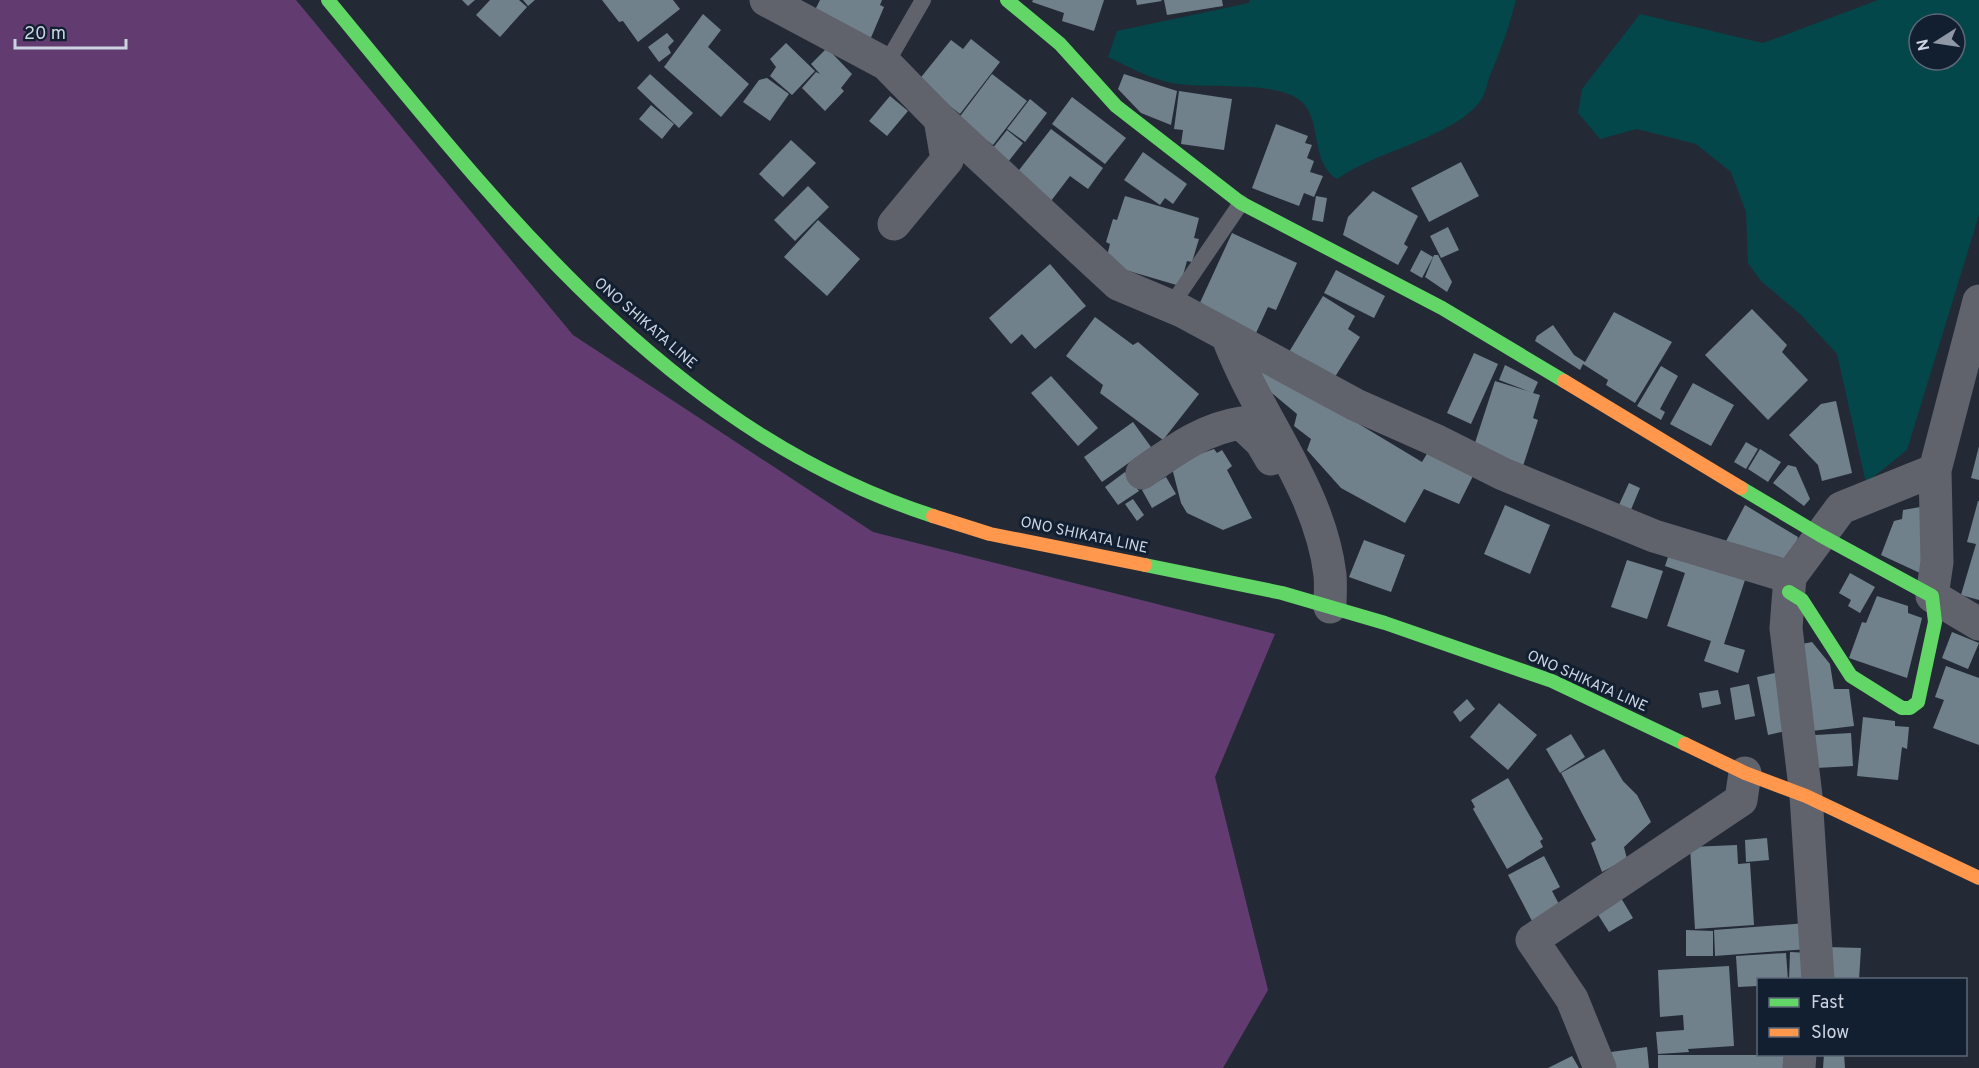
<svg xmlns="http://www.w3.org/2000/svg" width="1979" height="1068" viewBox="0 0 1979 1068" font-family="Overpass,sans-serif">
  <rect width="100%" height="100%" fill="#232a35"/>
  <path fill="#623c71" d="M 0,0 L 296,0 L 573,335 L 873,532 L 1275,634 L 1215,777 L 1268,990 L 1223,1068 L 0,1068 Z"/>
  <path fill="#03474b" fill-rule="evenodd" d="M 1250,0 L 1516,0 C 1509,27 1500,52 1489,78 C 1487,85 1485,94 1481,100 C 1455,137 1376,151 1337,179 C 1310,163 1322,120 1302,102 C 1276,78 1201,91 1167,82 C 1147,77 1127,66 1108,57 L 1117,31 L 1249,3 Z
    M 1878,0 L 1979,0 L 1979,215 L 1907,450 L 1866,483 L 1837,354 L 1800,314 L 1761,281 L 1748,263 L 1746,212 L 1731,172 L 1696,144 L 1637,129 L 1600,139 L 1578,113 L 1582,89 L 1640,14 L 1763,43 ZM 1919,24 L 1955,24 L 1955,60 L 1919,60 Z"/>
  <path fill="#70818c" d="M 462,0 L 475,0 L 468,6 Z
    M 490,0 L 519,0 L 527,7 L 500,37 L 476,15 Z
    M 523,0 L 535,0 L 528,6 Z
    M 602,0 L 673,0 L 680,9 L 638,42 L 623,21 L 619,22 Z
    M 820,0 L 882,0 L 880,5 L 884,7 L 870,40 L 813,14 Z
    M 1033,0 L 1104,0 L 1094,31 L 1062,21 L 1064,13 L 1032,2 Z
    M 1136,0 L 1161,0 L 1162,1 L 1137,5 Z
    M 1164,0 L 1222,0 L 1223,6 L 1167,15 Z
    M 703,14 L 721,30 L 708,47 L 749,84 L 721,117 L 664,67 Z
    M 667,33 L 674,41 L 668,47 L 671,53 L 659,62 L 648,47 Z
    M 971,39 L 1000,62 L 960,114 L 918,81 L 951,40 L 963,49 Z
    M 786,43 L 815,71 L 792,95 L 770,76 L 776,67 L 770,59 Z
    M 827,48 L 852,74 L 841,88 L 844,91 L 825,111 L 802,88 L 816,72 L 820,74 L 811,64 Z
    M 650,74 L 693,113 L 679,128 L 637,88 Z
    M 992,74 L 1027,101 L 993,145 L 958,119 Z
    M 1124,74 L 1177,91 L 1171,125 L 1141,113 L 1118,89 Z
    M 767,78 L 789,94 L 770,121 L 743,102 L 759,80 Z
    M 1179,91 L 1232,99 L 1224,150 L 1181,144 L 1183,130 L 1174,129 Z
    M 890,96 L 908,111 L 887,136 L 869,121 Z
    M 1072,97 L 1126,138 L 1105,164 L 1052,124 Z
    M 1030,99 L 1047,113 L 1025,142 L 1007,129 Z
    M 651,105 L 674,124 L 662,139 L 639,119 Z
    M 1276,124 L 1308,136 L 1305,143 L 1312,145 L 1307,158 L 1314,161 L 1310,172 L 1323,176 L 1314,197 L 1304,193 L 1299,206 L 1252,188 Z
    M 1051,129 L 1103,168 L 1088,189 L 1070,176 L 1051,201 L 1016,174 Z
    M 1007,130 L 1023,143 L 1008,162 L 992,149 Z
    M 791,140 L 816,163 L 783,197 L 759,174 Z
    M 1143,152 L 1187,184 L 1173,204 L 1165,198 L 1160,205 L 1124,180 Z
    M 1461,162 L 1479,196 L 1429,222 L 1411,188 Z
    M 808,186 L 829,207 L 795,241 L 774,220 Z
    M 1373,191 L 1418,216 L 1404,244 L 1408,247 L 1398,265 L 1343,235 L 1348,217 Z
    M 1125,196 L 1199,218 L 1194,238 L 1199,239 L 1192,262 L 1187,261 L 1180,286 L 1105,264 L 1110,244 L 1106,242 L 1113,219 L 1117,220 Z
    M 1316,196 L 1327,198 L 1323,222 L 1312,220 Z
    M 818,220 L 860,259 L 827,296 L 784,257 Z
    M 1448,227 L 1459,250 L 1441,258 L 1430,236 Z
    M 1232,233 L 1297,263 L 1276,310 L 1268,307 L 1256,333 L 1198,307 Z
    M 1421,250 L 1433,257 L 1422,278 L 1410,271 Z
    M 1434,255 L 1438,255 L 1452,282 L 1447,292 L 1425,277 Z
    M 1050,264 L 1086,306 L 1035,349 L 1022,334 L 1011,344 L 989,318 Z
    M 1336,270 L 1385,296 L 1374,318 L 1324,293 Z
    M 1323,296 L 1355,316 L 1348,329 L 1360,337 L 1333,380 L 1289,352 Z
    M 1752,309 L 1787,345 L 1782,352 L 1808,380 L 1768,420 L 1705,355 Z
    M 1614,312 L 1672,342 L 1635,403 L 1606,385 L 1608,380 L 1583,364 L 1580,370 L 1535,341 L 1537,336 L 1553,325 L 1574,355 L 1585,362 Z
    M 1095,317 L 1133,345 L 1138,342 L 1199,394 L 1163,440 L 1100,393 L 1103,385 L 1066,356 Z
    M 1474,353 L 1498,364 L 1471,424 L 1447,413 Z
    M 1505,365 L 1538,382 L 1533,393 L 1540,395 L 1533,418 L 1538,420 L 1522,469 L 1472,452 L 1495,381 L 1531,392 L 1499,380 Z
    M 1661,366 L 1678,376 L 1660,409 L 1665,412 L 1661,420 L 1637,406 Z
    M 1264,367 L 1422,462 L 1428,452 L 1473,476 L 1459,504 L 1424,489 L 1405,523 L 1341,488 L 1307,450 L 1311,439 L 1294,426 L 1297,414 L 1256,380 Z
    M 1051,376 L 1098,428 L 1078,446 L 1031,393 Z
    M 1693,383 L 1734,405 L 1711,446 L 1670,424 Z
    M 1836,401 L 1852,473 L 1822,481 L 1818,465 L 1789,435 L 1821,404 Z
    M 1133,422 L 1151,447 L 1102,482 L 1084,457 Z
    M 1746,442 L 1758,449 L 1746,469 L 1734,462 Z
    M 1979,446 L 1979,480 L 1971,478 Z
    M 1214,449 L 1217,453 L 1222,450 L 1232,466 L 1227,470 L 1252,518 L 1223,530 L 1187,513 L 1181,503 L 1171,464 Z
    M 1760,449 L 1781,462 L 1768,482 L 1748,469 Z
    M 1788,465 L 1796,467 L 1810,499 L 1804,506 L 1773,483 Z
    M 1125,472 L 1139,491 L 1118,505 L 1105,487 Z
    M 1166,477 L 1176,494 L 1152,508 L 1142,490 Z
    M 1629,483 L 1640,488 L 1630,512 L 1618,507 Z
    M 1133,499 L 1144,515 L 1137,521 L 1125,504 Z
    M 1978,501 L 1979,501 L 1979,600 L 1961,595 L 1976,544 L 1967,542 Z
    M 1505,505 L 1550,525 L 1530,574 L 1484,554 Z
    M 1745,505 L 1798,537 L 1789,566 L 1724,545 Z
    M 1926,506 L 1920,573 L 1881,555 L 1894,521 L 1902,519 L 1903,510 Z
    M 1364,540 L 1405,555 L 1391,592 L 1349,577 Z
    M 1670,551 L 1746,577 L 1724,644 L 1745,650 L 1738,673 L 1704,661 L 1711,641 L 1667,626 L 1685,573 L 1665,566 Z
    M 1627,560 L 1663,571 L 1647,619 L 1611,607 Z
    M 1850,573 L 1875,587 L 1860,613 L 1848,606 L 1851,600 L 1839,593 Z
    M 1877,596 L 1908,606 L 1908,613 L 1922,618 L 1907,678 L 1849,658 L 1862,622 L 1866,623 Z
    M 1952,632 L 1979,643 L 1968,669 L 1942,658 Z
    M 1812,642 L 1830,664 L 1834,689 L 1849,689 L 1854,726 L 1812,731 L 1802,644 Z
    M 1946,666 L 1979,678 L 1979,745 L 1933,728 L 1944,700 L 1935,697 Z
    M 1775,673 L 1786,731 L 1768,735 L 1757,677 Z
    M 1749,684 L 1755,716 L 1735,720 L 1730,688 Z
    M 1718,690 L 1721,704 L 1702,708 L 1699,693 Z
    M 1467,699 L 1475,709 L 1460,722 L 1453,712 Z
    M 1499,703 L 1537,735 L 1508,770 L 1470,737 Z
    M 1863,717 L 1895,721 L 1895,726 L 1909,727 L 1907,749 L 1902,747 L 1898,780 L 1857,776 Z
    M 1851,733 L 1853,766 L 1816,768 L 1815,735 Z
    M 1571,734 L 1585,757 L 1560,773 L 1546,749 Z
    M 1604,749 L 1623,781 L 1637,795 L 1651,822 L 1624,847 L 1627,859 L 1602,872 L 1591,843 L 1596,840 L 1561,773 Z
    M 1508,778 L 1543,839 L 1540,841 L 1543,847 L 1507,869 L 1473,809 L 1475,807 L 1471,800 Z
    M 1767,838 L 1769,860 L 1746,862 L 1745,840 Z
    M 1737,845 L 1738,864 L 1750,863 L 1754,925 L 1695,929 L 1690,847 Z
    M 1544,856 L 1560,887 L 1552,891 L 1560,906 L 1532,921 L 1508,875 Z
    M 1621,898 L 1633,918 L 1609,932 L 1597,913 Z
    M 1807,923 L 1808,949 L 1715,956 L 1714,930 Z
    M 1686,930 L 1713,931 L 1713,956 L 1686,956 Z
    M 1828,947 L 1861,948 L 1859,980 L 1825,980 Z
    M 1790,952 L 1810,953 L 1808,980 L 1789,980 Z
    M 1786,953 L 1788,980 L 1758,980 L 1758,986 L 1738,987 L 1736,956 Z
    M 1729,966 L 1734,1046 L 1688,1049 L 1689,1052 L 1658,1054 L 1656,1032 L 1684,1030 L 1683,1015 L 1660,1017 L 1658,970 Z
    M 1647,1047 L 1649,1068 L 1613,1068 L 1611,1052 Z
    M 1824,1054 L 1844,1054 L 1845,1068 L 1823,1068 Z
    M 1658,1055 L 1784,1055 L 1788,1068 L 1658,1068 Z
    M 1572,1056 L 1579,1068 L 1548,1068 Z"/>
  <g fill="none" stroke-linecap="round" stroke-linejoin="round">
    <path stroke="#60626c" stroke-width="16" d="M 886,64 L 923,0
      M 1166,304 L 1179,294 L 1241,203"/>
    <path stroke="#60626c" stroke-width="33" d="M 766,0 L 886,64 L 940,119 L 1118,284 L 1182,311 L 1356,405 L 1435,440 L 1503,474 L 1654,536 L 1790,577
      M 894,224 L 947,160 L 940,119
      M 1979,301 L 1935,470 L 1937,562 L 1932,596 L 1979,624
      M 1227,335 C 1256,415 1320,488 1330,575 C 1331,585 1330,597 1330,607
      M 1142,473 C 1174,451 1202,429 1241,423 L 1261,442 L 1271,459
      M 1818,980 L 1806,796 L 1786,628 L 1790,577 L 1841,508 L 1935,470
      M 1600,1068 L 1572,999 L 1532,940 L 1741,800 L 1745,773
      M 1799,1068 L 1800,1054"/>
    <path stroke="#63d668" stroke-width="14" d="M 328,0 C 498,206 669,431 933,516
      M 1007,0 L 1060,44 L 1116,106 L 1241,203 L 1442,308 L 1564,381
      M 1741,488 L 1820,535 L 1932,596 L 1935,622 L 1918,702 L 1910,708 L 1902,708 L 1851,676 L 1802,600 L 1789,592
      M 1145,565 L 1282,593 L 1385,623 L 1552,681 L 1685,744"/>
    <path stroke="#ff974d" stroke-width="14" d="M 1564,381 L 1741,488
      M 933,516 L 990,534 L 1145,565
      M 1685,744 L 1745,773 L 1806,796 L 1979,878"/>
  </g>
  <g text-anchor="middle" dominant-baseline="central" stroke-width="6" stroke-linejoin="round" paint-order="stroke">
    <g font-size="15" fill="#ccd4e1" stroke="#121f31">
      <text transform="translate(645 324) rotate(41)">ONO SHIKATA LINE</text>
      <text transform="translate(1084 536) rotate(12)">ONO SHIKATA LINE</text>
      <text transform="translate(1587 682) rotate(24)">ONO SHIKATA LINE</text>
    </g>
  </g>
  <rect x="1757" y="978" width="210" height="78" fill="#121f31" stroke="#5c6777" stroke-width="1.5"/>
  <rect x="1769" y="998" width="30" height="9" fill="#63d668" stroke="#5c6777" stroke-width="1.5"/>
  <text x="1811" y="1008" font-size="18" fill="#ccd4e1">Fast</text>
  <rect x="1769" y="1028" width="30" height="9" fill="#ff974d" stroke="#5c6777" stroke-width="1.5"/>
  <text x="1811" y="1038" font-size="18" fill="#ccd4e1">Slow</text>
  <g transform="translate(1937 42) rotate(258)"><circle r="28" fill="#121f31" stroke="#5c6777" stroke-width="1.5"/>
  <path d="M0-4.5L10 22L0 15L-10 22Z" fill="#9198a5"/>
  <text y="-9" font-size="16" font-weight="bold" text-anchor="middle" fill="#ccd4e1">N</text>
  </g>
  <path d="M15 39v9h111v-9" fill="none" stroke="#ccd4e1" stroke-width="3"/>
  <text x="24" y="39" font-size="18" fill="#ccd4e1" stroke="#121f31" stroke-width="4.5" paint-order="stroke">20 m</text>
</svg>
